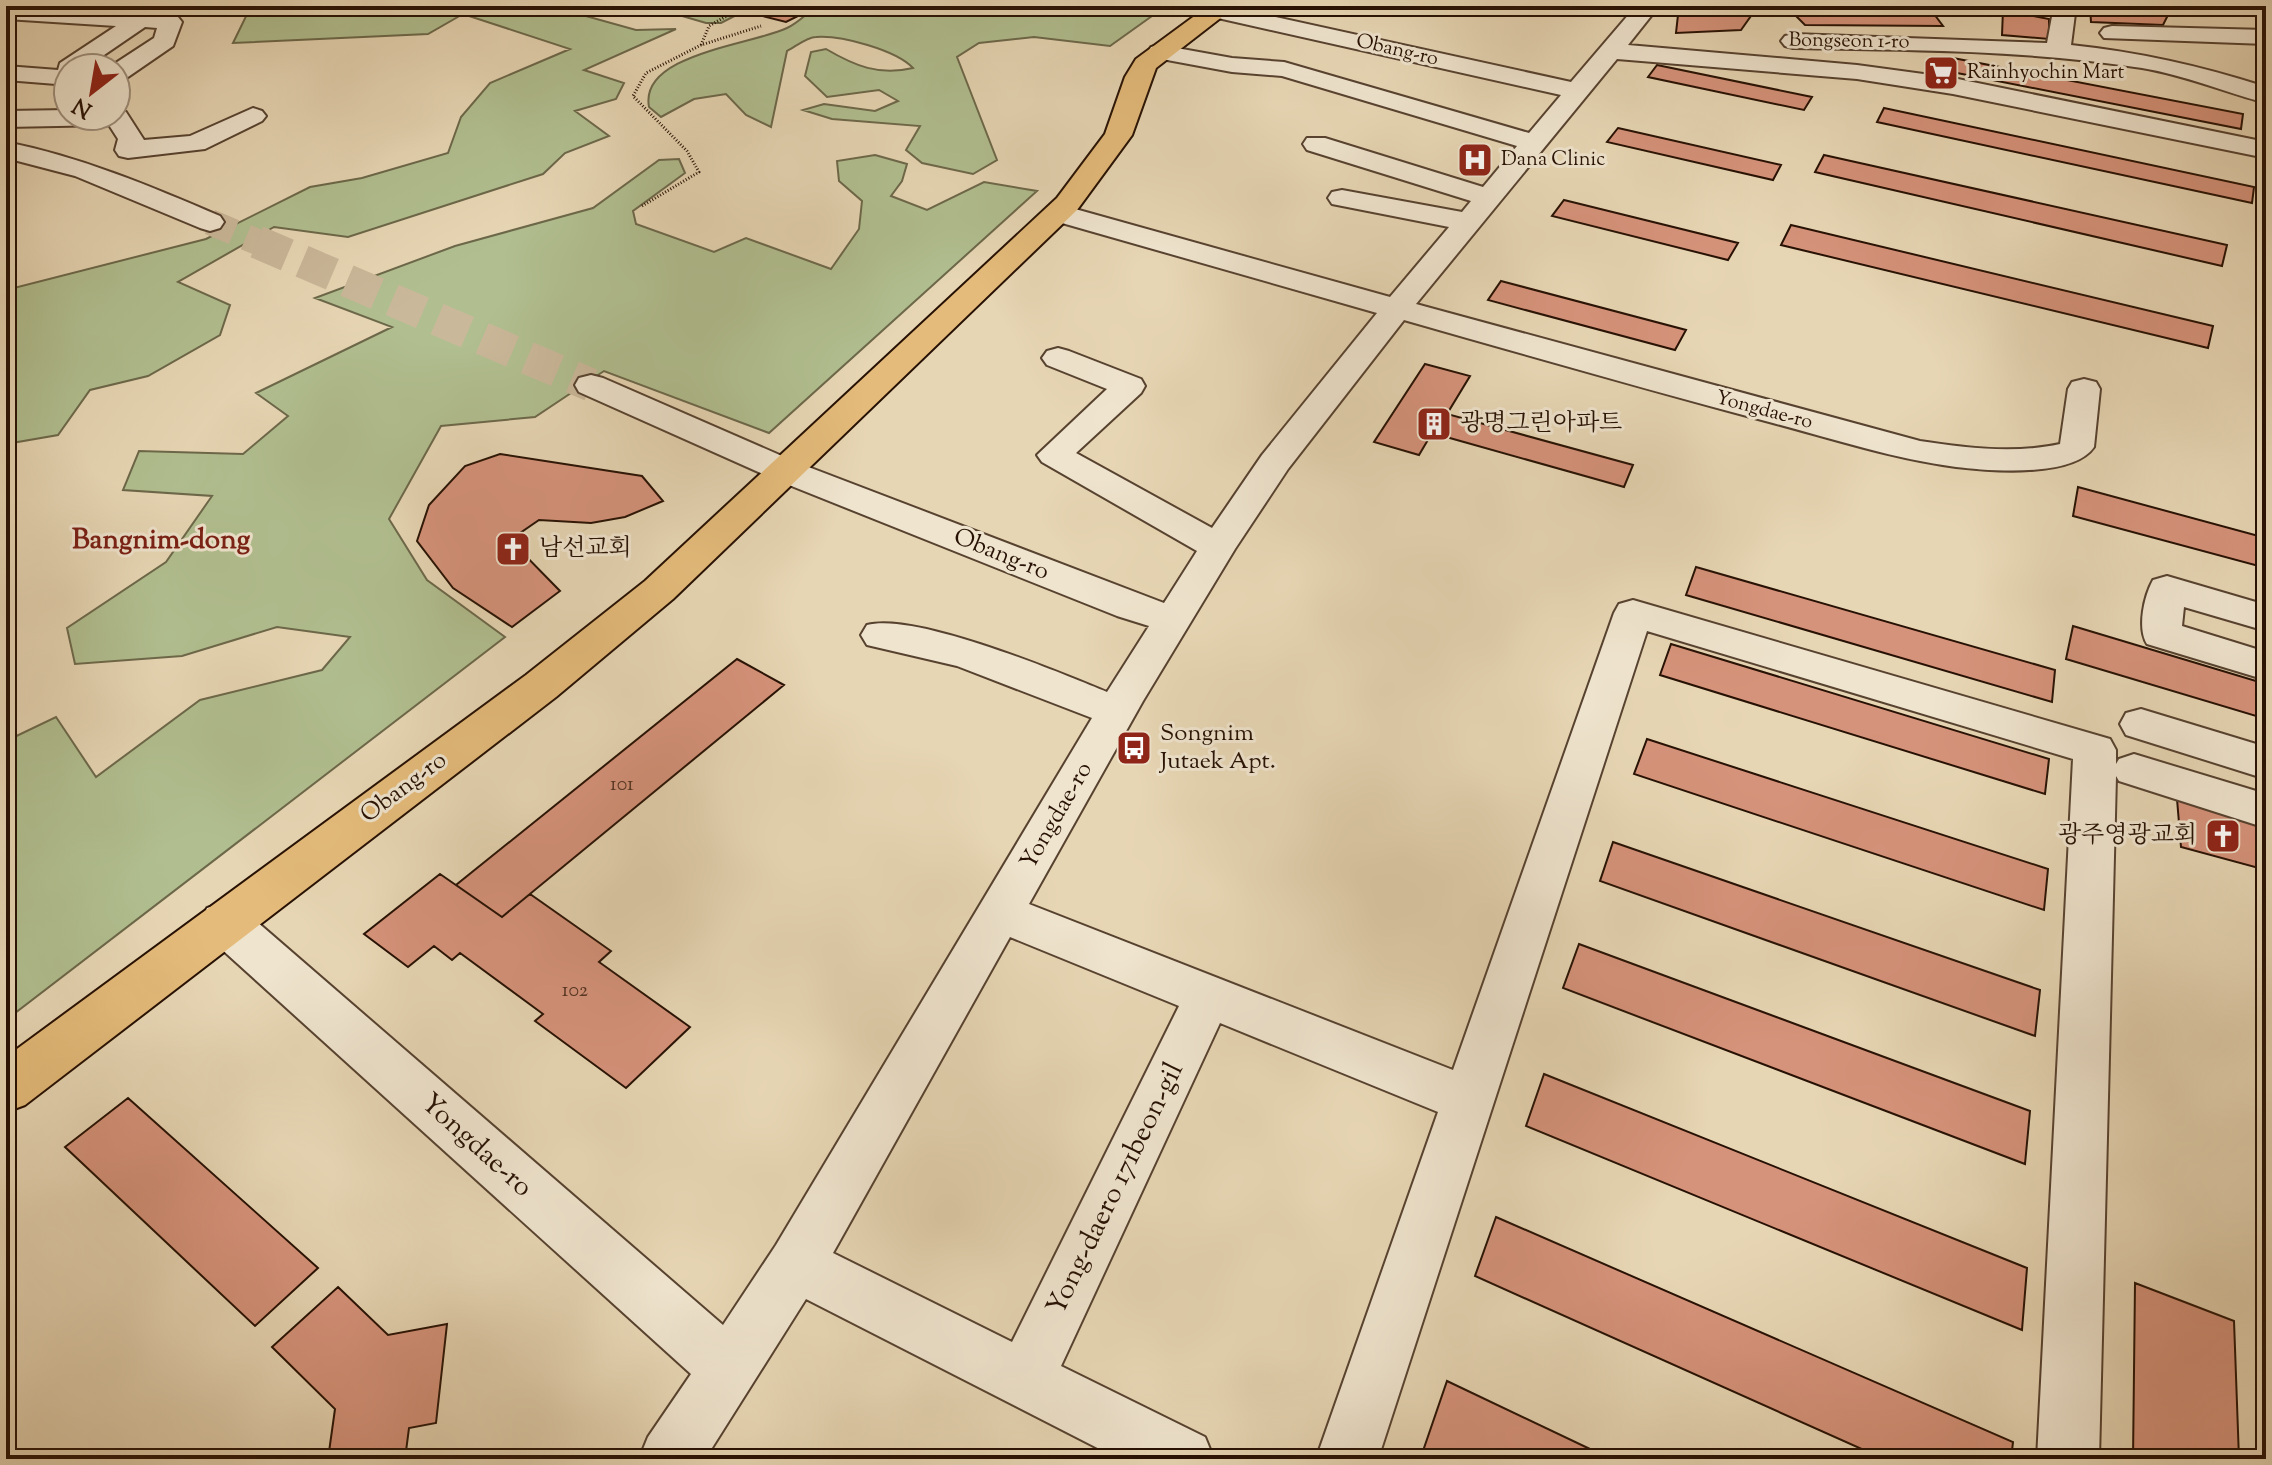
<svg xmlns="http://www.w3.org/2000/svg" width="2272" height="1465" viewBox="0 0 2272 1465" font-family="'Sorts Mill Goudy','Noto Serif KR',serif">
  <rect width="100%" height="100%" fill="#e7d6b4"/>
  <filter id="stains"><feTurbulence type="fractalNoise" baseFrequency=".0025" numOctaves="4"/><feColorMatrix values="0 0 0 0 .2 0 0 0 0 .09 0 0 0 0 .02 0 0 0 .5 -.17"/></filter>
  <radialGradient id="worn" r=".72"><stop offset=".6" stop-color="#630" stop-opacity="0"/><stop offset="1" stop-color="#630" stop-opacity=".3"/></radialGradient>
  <path fill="#b1bf90" stroke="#6c684a" stroke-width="2" d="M 251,6 L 550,6 L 636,30 L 676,29 L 584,70 L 624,83 L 616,99 L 575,111 L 609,136 L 565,153 L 543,174 L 348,237 L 274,227 L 178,282 L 230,305 L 220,335 L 148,376 L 90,390 L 58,435 L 6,444 L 6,290 L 206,239 L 310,187 L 362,178 L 448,153 L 461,117 L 490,83 L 570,49 L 463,14 L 428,34 L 233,43 Z
    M 648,6 L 754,6 L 721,23 L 706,23 Z
    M 794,6 L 1166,6 L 1110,46 L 1034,37 L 979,43 L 957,57 L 997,160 L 973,174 L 922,163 L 906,150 L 920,126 L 832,119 L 803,110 L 824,104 L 875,111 L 898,101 L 879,90 L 827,97 L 805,76 L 811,52 L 826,49 C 855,66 879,76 913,68 C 896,50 841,35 816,37 C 807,37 795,47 787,51 L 771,127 L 746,115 L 726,94 L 694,99 L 661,117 L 649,107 C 639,54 751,45 787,28 C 794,25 801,19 807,14 Z
    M 875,155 L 907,164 L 902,181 L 891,196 L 927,210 L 984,182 L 1037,191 L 769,433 L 604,371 L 535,417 L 441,426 L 389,519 L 427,580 L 505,637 L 6,1020 L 6,741 L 56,717 L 96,777 L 200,700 L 322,670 L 350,637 L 277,627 L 182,656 L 75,664 L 67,628 L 166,562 L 212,496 L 123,490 L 139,451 L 243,454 L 288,416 L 256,393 L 392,327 L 315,298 L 455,246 L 593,208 L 659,160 L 679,159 L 685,173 L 633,211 L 636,224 L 714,252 L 746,238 L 831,269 L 859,229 L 862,201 L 839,181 L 837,161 Z"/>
  <path fill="#d6937b" stroke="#271104" stroke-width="2" d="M 1530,6 L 1569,6 L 1559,15 L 1528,8 Z
    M 1679,6 L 1758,6 L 1741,30 L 1676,33 Z
    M 1786,6 L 1928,6 L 1943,26 L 1805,25 Z
    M 2090,6 L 2124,6 L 2169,13 L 2163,25 L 2091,22 Z
    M 784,8 L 804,13 L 786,22 L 766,17 Z
    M 2003,10 L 2049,19 L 2049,39 L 2002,35 Z
    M 1953,58 L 2243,114 L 2241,129 L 1947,71 Z
    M 1657,65 L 1812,97 L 1804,110 L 1648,77 Z
    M 1884,108 L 2254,187 L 2252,203 L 1877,122 Z
    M 1618,128 L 1781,165 L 1773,180 L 1607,142 Z
    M 1824,155 L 2227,245 L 2222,266 L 1815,172 Z
    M 1564,200 L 1738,243 L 1728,260 L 1552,216 Z
    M 1791,225 L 2213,326 L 2208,348 L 1781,245 Z
    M 1501,281 L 1686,330 L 1675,350 L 1488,300 Z
    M 1425,364 L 1470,376 L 1447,414 L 1633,465 L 1624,487 L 1432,433 L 1419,455 L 1374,442 Z
    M 500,454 L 642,476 L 663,501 L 625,517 L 591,523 L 539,520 L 510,540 L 560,591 L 512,627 L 453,588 L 417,541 L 429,505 L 465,466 Z
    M 2078,487 L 2266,538 L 2266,568 L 2073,516 Z
    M 1696,567 L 2055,670 L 2052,702 L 1686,595 Z
    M 2073,626 L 2266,684 L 2266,719 L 2066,659 Z
    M 1671,644 L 2049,759 L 2045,794 L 1660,675 Z
    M 737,659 L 784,685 L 502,917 L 456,885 Z
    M 1647,739 L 2048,869 L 2044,910 L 1634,774 Z
    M 2177,799 L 2266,826 L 2266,870 L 2181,847 Z
    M 1613,842 L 2040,990 L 2035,1036 L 1600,881 Z
    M 440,874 L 502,917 L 530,894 L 611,951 L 599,962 L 690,1027 L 626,1088 L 535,1021 L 543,1014 L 460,953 L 452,960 L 434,946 L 408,967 L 364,934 Z
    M 1579,944 L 2030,1111 L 2025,1164 L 1563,988 Z
    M 1544,1074 L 2027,1268 L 2022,1330 L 1526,1126 Z
    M 128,1098 L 318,1268 L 255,1326 L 65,1147 Z
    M 1496,1217 L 2013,1442 L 2011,1459 L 1884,1459 L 1475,1276 Z
    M 2135,1283 L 2234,1321 L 2239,1459 L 2133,1459 Z
    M 338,1287 L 388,1335 L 447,1324 L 436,1423 L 409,1428 L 405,1459 L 328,1459 L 335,1409 L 272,1347 Z
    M 1447,1381 L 1611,1459 L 1441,1459 L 1423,1451 Z"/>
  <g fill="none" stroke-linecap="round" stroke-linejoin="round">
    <path stroke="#cab89a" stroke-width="26" stroke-dasharray="26 13" stroke-linecap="butt" d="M 210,222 L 262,244"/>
    <path stroke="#cab89a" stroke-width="33" stroke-dasharray="33 16" stroke-linecap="butt" d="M 257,242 L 591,385"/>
    <defs>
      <path id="minor" d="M 6,6 L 136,13 L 148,8 L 159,14 L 178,17 L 182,22 L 173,46 L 125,79 L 116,81 L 116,68 L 108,68 L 154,38 L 157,28 L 145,27 L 85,68 L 68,68 L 65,82 L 56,84 L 6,80 L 6,66 L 58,70 L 60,63 L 116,26 L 6,19 Z
        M 1209,6 L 1226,6 L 1571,82 L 1636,6 L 1659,6 L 1628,45 L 1857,65 L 1953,78 L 2266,142 L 2266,158 L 1953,94 L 1857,79 L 1617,59 L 1416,304 L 1920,441 C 1966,448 2014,454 2060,444 L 2068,389 L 2072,382 L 2084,379 L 2096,382 L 2100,389 L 2094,447 C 2073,478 1990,471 1956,467 C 1894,459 1833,439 1773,423 C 1649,390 1527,355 1404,320 L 1288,469 L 1235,549 L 1143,701 L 1029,904 L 1453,1070 L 1614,613 L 1619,604 L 1633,600 L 2110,739 L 2116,750 L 2116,764 L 2119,759 L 2134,754 L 2266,794 L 2266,828 L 2119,781 L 2116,776 L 2099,1459 L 2037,1459 L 2073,759 L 1647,631 L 1378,1459 L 1316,1459 L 1438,1112 L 1220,1023 L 1061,1366 L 1205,1437 L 1214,1459 L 1119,1459 L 806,1299 L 705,1459 L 639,1459 L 648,1437 L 691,1374 L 207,936 L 201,922 L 207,908 L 224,903 L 241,908 L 723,1325 L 776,1245 L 1092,718 L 957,666 L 867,645 L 861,635 L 867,625 C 915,612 1058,672 1107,692 L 1149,626 L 1117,616 L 774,479 L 579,392 L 575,385 L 579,378 L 591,375 L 603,378 L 798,463 L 1164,603 L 1197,551 L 1042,462 L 1037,455 L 1107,389 L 1047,365 L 1042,358 L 1047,351 L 1058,348 L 1069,351 L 1141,379 L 1145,386 L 1141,393 L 1076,453 L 1212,528 L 1262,455 L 1377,313 L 1048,219 L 1044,213 L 1048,207 L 1058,204 L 1068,207 L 1390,297 L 1449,227 L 1332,204 L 1328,198 L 1332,192 L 1342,190 L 1462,212 L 1471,201 L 1307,150 L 1303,144 L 1307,138 L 1325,138 L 1483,187 L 1517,146 L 1282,76 L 1232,72 L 1151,57 L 1148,52 L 1151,47 L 1160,45 L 1232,58 L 1284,62 L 1529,133 L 1561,95 L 1209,16 L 1205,11 ZM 1010,937 L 1179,1006 L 1012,1342 L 833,1253 Z
        M 2054,6 L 2076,6 L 2071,45 C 2138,52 2201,66 2266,87 L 2266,103 C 2224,92 2185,75 2142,68 C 2027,50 1909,50 1793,48 L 1785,46 L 1781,41 L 1785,36 L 1793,34 L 2047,43 Z
        M 2112,26 L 2266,30 L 2266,44 L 2104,38 L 2100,33 L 2104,28 Z
        M 253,108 L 262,111 L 266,116 L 262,121 L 205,149 L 128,158 L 119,156 L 115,150 L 118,139 L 109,125 L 6,127 L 6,111 L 68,110 L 68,116 L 116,116 L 117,109 L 126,112 L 144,140 L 190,136 Z
        M 6,142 C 81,157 150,186 220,216 L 224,222 L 220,228 L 210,231 L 200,228 L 75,176 L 6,158 Z
        M 2167,576 L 2266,605 L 2266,631 L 2184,607 L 2182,626 L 2266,652 L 2266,680 L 2147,644 C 2137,628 2144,596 2153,580 Z
        M 2141,709 L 2266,747 L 2266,779 L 2126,735 L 2120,724 L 2126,713 Z"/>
      <path id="major" d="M 1208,6 L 1236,6 L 1156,68 L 1132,135 L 1077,210 L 673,599 L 556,697 L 25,1105 L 6,1112 L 6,1057 L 526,675 L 645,581 L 1057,198 L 1105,134 L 1125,77 L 1136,59 Z"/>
    </defs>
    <use href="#minor" stroke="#574230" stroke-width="4"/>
    <use href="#major" stroke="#271104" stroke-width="4"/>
    <path stroke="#271104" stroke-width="3" stroke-dasharray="1 2" stroke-linecap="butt" d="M 701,45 L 709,26 L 744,6
      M 642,206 L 699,172 L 687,151 L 633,96 L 646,73 L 701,45 L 761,26"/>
    <use href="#minor" fill="#efe4ce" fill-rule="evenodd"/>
    <use href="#major" fill="#e4bb7a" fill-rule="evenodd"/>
  </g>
  <defs>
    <symbol id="supermarket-square" viewBox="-11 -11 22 22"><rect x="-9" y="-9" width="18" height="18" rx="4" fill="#8f2418" stroke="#efe4ce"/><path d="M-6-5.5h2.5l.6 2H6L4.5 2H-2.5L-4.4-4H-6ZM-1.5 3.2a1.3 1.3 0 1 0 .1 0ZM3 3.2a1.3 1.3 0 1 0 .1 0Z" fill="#fff"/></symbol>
    <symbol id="hospital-square" viewBox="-11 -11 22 22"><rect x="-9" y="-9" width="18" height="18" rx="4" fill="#8f2418" stroke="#efe4ce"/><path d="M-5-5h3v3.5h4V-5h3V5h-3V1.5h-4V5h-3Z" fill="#fff"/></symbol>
    <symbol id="building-square" viewBox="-11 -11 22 22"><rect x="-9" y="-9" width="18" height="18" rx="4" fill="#8f2418" stroke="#efe4ce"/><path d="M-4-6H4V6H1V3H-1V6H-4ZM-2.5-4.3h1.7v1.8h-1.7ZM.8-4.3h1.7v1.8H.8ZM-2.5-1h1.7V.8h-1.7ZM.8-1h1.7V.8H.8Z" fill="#fff"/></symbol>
    <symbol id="church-square" viewBox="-11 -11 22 22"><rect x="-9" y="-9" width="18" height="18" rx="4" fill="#8f2418" stroke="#efe4ce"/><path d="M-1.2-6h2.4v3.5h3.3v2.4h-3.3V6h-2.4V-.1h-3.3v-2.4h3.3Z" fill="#fff"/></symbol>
    <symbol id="bus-square" viewBox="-11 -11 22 22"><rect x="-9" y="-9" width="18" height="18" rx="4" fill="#8f2418" stroke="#efe4ce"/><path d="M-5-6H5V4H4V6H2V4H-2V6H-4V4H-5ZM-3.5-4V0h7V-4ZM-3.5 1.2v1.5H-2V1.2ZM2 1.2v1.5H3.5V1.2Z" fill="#fff"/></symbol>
  </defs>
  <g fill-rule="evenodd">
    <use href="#supermarket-square" x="1921" y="53" width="40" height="40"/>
    <use href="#hospital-square" x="1455" y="140" width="40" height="40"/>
    <use href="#building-square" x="1414" y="404" width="40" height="40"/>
    <use href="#church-square" x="493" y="529" width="40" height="40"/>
    <use href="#bus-square" x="1114" y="728" width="40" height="40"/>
    <use href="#church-square" x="2203" y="816" width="40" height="40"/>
  </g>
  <g text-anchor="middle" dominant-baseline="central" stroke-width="6" stroke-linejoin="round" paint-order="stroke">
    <g font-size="20" fill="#271104" stroke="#efe4ce">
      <text transform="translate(1849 42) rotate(1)">Bongseon 1-ro</text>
      <text transform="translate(1397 51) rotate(13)">Obang-ro</text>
      <text transform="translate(1764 411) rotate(15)">Yongdae-ro</text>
    </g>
    <g font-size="20" fill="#271104" stroke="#efe4ce" text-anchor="start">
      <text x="1967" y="73">Rainhyochin Mart</text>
      <text x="1501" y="160">Dana Clinic</text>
    </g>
    <g font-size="20" fill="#533222">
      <text x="622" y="785">101</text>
      <text x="575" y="991">102</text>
    </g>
    <g font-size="24" fill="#271104" stroke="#efe4ce" text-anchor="start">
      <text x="1460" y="424">광명그린아파트</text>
      <text x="539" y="549">남선교회</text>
      <text x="1160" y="734">Songnim<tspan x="1160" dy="28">Jutaek Apt.</tspan></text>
      <text x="2197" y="836" text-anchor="end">광주영광교회</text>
    </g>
    <g font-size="24" fill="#271104" stroke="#efe4ce">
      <text transform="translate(1001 555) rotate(22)">Obang-ro</text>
      <text transform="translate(404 788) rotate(-37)">Obang-ro</text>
      <text transform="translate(1057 816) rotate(-60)">Yongdae-ro</text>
    </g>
    <g font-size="28" font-weight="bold" fill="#7a1f14" stroke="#efe4ce">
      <text x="161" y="541">Bangnim-dong</text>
    </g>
    <g font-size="28" fill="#271104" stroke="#efe4ce">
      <text transform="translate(476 1146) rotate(42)">Yongdae-ro</text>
      <text transform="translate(1116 1189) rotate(-64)">Yong-daero 171beon-gil</text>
    </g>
  </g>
  <rect width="2272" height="1465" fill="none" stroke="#e7d6b4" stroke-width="32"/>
  <rect x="8" y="8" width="2256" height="1449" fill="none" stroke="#271104" stroke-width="4"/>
  <rect x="16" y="16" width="2240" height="1433" fill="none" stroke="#271104" stroke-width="2"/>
  <g transform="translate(92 92) rotate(211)"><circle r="38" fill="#efe4ce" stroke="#9f907d" stroke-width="2"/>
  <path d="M0-6L14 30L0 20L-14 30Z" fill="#8f2418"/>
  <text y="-12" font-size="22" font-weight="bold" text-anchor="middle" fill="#271104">N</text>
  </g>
  <rect width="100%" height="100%" filter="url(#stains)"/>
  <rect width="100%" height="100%" fill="url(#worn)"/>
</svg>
